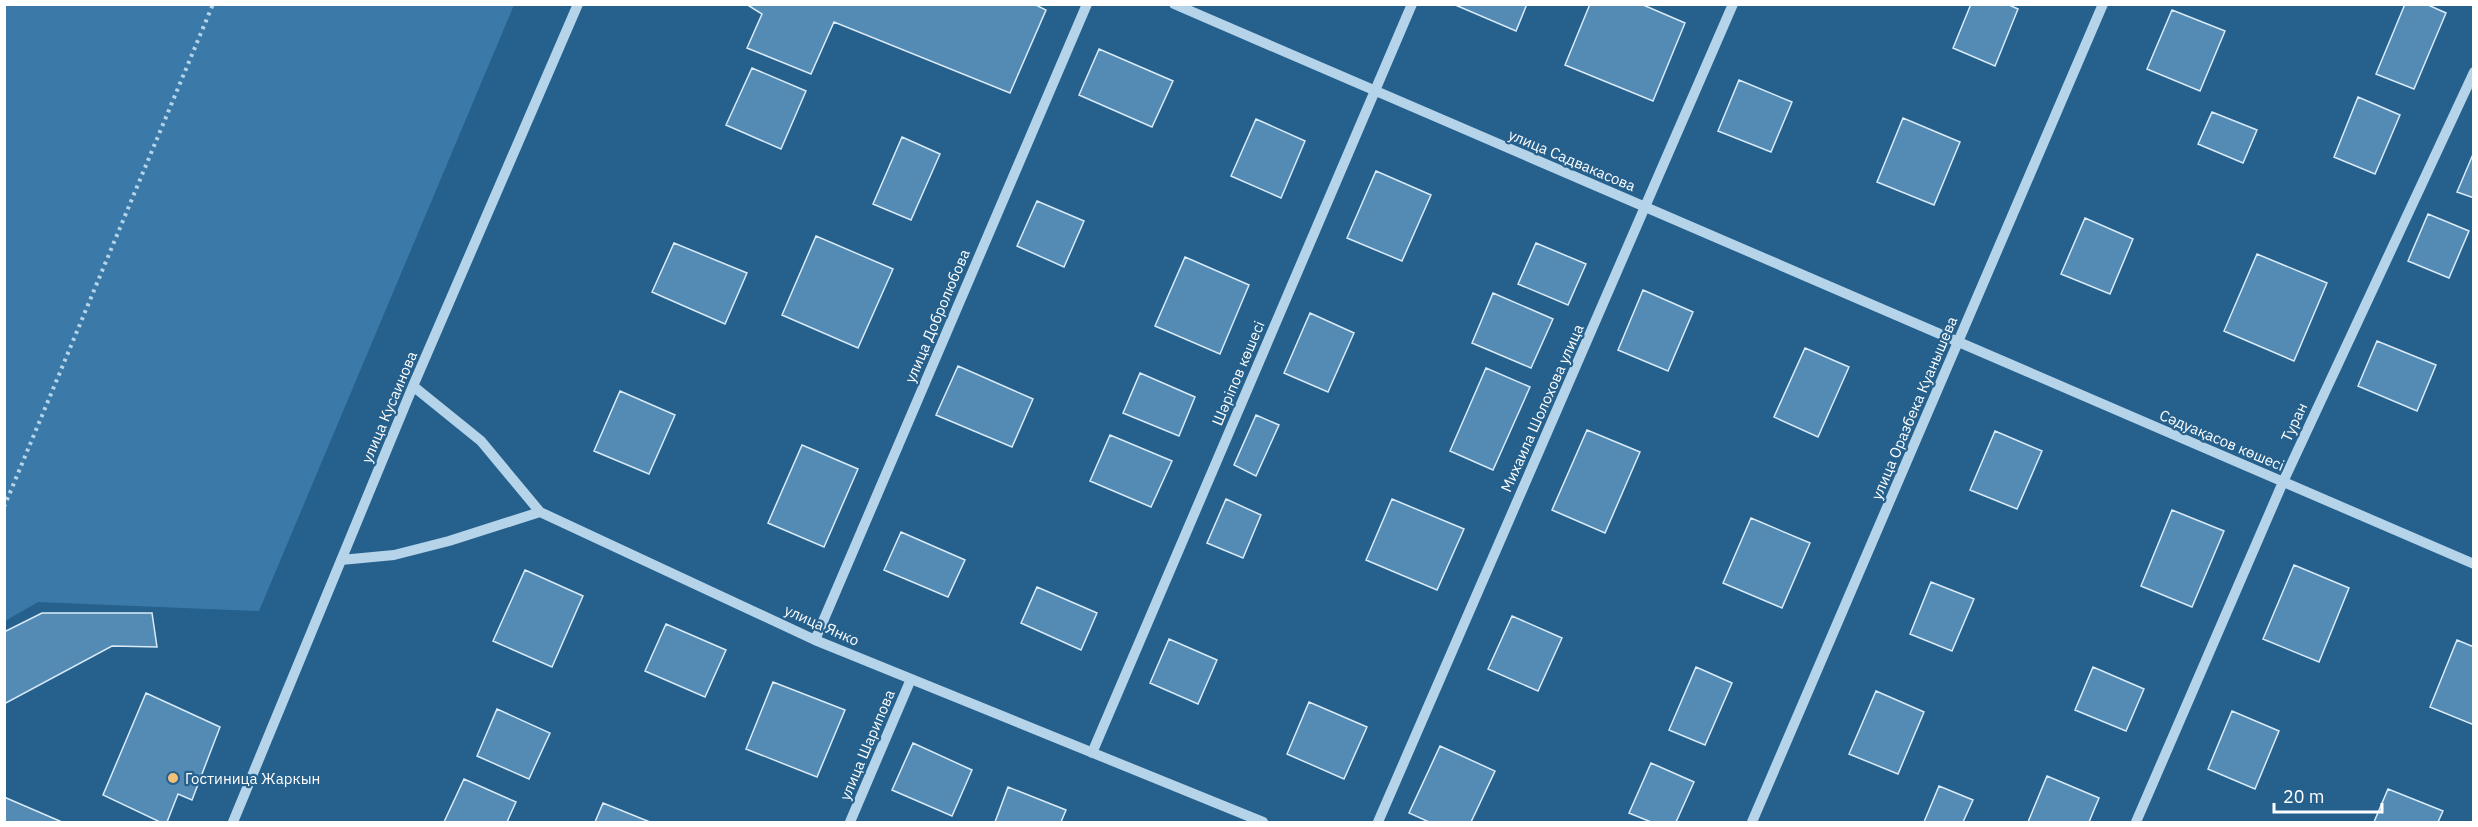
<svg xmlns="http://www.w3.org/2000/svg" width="2478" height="827" viewBox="0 0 2478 827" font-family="'IBM Plex Sans',sans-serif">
  <rect width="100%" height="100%" fill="#26608c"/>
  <path fill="#3b7aa8" d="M 5,4 L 514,5 L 259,611 L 38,602 L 5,621 Z"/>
  <path fill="#538bb4" stroke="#d9ebf8" stroke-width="1.5" d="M 746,4 L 1034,4 L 1046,10 L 1010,93 L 834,22 L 811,74 L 747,48 L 762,14 Z
    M 1453,4 L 1527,4 L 1516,31 Z
    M 1590,4 L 1641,4 L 1685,23 L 1653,101 L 1565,65 Z
    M 1971,4 L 2007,4 L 2018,9 L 1995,66 L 1953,48 Z
    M 2405,4 L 2426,4 L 2446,13 L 2414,89 L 2376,74 Z
    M 2172,10 L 2225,31 L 2200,91 L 2147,69 Z
    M 1099,49 L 1173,81 L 1152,127 L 1079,95 Z
    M 752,68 L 806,91 L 781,149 L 726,125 Z
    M 1739,80 L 1792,102 L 1771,152 L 1718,131 Z
    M 2358,97 L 2400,115 L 2375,174 L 2334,157 Z
    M 2212,112 L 2257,130 L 2243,163 L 2198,144 Z
    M 1903,118 L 1960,142 L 1934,205 L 1877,182 Z
    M 1256,119 L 1305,141 L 1281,198 L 1231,176 Z
    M 902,137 L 940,154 L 911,220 L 873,204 Z
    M 2474,152 L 2474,198 L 2457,192 Z
    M 1376,171 L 1431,195 L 1402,261 L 1347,238 Z
    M 1037,201 L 1084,221 L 1064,267 L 1017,246 Z
    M 2428,214 L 2469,231 L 2449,278 L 2408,261 Z
    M 2085,218 L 2133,239 L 2110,294 L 2061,274 Z
    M 816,236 L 893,269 L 858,348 L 782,315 Z
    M 674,243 L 747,273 L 725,324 L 652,292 Z
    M 1536,243 L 1586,264 L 1568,305 L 1518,284 Z
    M 2257,254 L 2327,283 L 2294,361 L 2224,331 Z
    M 1185,257 L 1249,285 L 1220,354 L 1155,326 Z
    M 1643,290 L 1693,312 L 1668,371 L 1618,350 Z
    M 1493,293 L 1553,319 L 1531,368 L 1472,343 Z
    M 1310,313 L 1354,333 L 1328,392 L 1284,373 Z
    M 2377,341 L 2436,365 L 2417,411 L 2358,386 Z
    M 1805,348 L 1849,367 L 1818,437 L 1774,417 Z
    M 958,366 L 1033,399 L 1012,447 L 936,415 Z
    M 1486,368 L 1530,387 L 1493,470 L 1450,451 Z
    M 1140,373 L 1195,397 L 1179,436 L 1123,413 Z
    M 620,391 L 675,415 L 649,474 L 594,451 Z
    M 1256,415 L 1279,425 L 1256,476 L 1234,465 Z
    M 1587,430 L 1640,452 L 1605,533 L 1552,510 Z
    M 1995,431 L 2042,451 L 2017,509 L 1970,490 Z
    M 1110,435 L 1172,461 L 1151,507 L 1090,481 Z
    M 802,445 L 858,469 L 824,547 L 768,523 Z
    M 1226,499 L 1261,515 L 1243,558 L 1207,543 Z
    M 1392,499 L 1464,529 L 1437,590 L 1366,560 Z
    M 2172,510 L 2224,531 L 2192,607 L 2141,586 Z
    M 1751,518 L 1810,543 L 1782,608 L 1723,583 Z
    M 901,532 L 965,560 L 948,597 L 884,570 Z
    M 2294,565 L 2349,588 L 2319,662 L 2263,639 Z
    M 525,570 L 583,596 L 552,667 L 493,641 Z
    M 1931,582 L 1974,599 L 1952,651 L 1910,634 Z
    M 1037,587 L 1097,613 L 1081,650 L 1021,623 Z
    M 42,613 L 152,613 L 157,647 L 112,646 L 4,704 L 4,632 Z
    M 1512,616 L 1562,638 L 1538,691 L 1488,669 Z
    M 666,624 L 726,650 L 705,697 L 645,671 Z
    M 1169,639 L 1217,660 L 1198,704 L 1150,683 Z
    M 2457,640 L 2474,647 L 2474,725 L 2430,707 Z
    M 1696,667 L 1732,683 L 1705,745 L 1669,730 Z
    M 2093,667 L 2144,689 L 2126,731 L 2075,710 Z
    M 773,682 L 845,710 L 817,777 L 746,749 Z
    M 1876,691 L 1924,712 L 1898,774 L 1849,754 Z
    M 146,693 L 220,727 L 192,800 L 178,794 L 167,822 L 160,822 L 103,795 Z
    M 1309,702 L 1367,727 L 1344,779 L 1287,754 Z
    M 497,709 L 550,733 L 529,779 L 477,756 Z
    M 2232,711 L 2279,731 L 2255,789 L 2208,769 Z
    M 913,743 L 972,770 L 952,816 L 892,790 Z
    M 1440,746 L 1495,771 L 1471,822 L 1429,822 L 1409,813 Z
    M 1651,763 L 1694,782 L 1676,822 L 1651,822 L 1629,813 Z
    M 2047,776 L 2099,798 L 2089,822 L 2028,822 Z
    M 464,779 L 516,802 L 507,822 L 444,822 Z
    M 1939,786 L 1973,800 L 1963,822 L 1924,822 Z
    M 1008,787 L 1066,810 L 1061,822 L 995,822 Z
    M 2388,789 L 2443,811 L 2438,822 L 2374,822 Z
    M 4,797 L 62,822 L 4,822 Z
    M 603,803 L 650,822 L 595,822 Z"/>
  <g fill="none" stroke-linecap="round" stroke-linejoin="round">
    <path stroke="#b5d4ea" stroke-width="4" stroke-dasharray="3 4.5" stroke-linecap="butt" d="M 4,507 L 213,4"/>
    <path stroke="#b5d4ea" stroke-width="10" d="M 1174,4 L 2474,564
      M 413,386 L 481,441 L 540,512 L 815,640 L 1263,822
      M 341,560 L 394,555 L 449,541 L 540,512
      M 815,640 L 1087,4
      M 1092,753 L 1412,4
      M 233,822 L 413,386 L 578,4
      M 850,822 L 911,679
      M 1378,822 L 1733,4
      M 1752,822 L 2103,4
      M 2136,822 L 2283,482 L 2474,72"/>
  </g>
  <circle fill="#f3c07a" stroke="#26608c" stroke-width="2" cx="173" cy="778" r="6"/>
  <g text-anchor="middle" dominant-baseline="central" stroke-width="4.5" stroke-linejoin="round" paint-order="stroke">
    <g font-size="15" fill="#fff" stroke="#26608c">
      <text transform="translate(1572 160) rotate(23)">улица Садвакасова</text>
      <text transform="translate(937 316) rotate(-67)">улица Добролюбова</text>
      <text transform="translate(1238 373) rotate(-67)">Шәріпов көшесі</text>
      <text transform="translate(389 407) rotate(-67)">улица Кусаинова</text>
      <text transform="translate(1542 408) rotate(-66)">Михаила Шолохова улица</text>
      <text transform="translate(1914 408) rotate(-67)">улица Оразбека Куанышева</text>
      <text transform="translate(2294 422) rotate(-65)">Туран</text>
      <text transform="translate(2222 440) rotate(23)">Сәдуақасов көшесі</text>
      <text transform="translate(822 625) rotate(24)">улица Янко</text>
      <text transform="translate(867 745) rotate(-67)">улица Шарипова</text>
    </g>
    <g font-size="15" fill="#fff" stroke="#26608c" text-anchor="start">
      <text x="185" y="778">Гостиница Жаркын</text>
    </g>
  </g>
  <rect width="2478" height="827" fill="none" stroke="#ffffff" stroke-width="12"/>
  <path d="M2274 803v9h108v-9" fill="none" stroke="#ffffff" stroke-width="3"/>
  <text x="2283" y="803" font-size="18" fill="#ffffff" stroke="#26608c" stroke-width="4.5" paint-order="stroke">20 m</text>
</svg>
